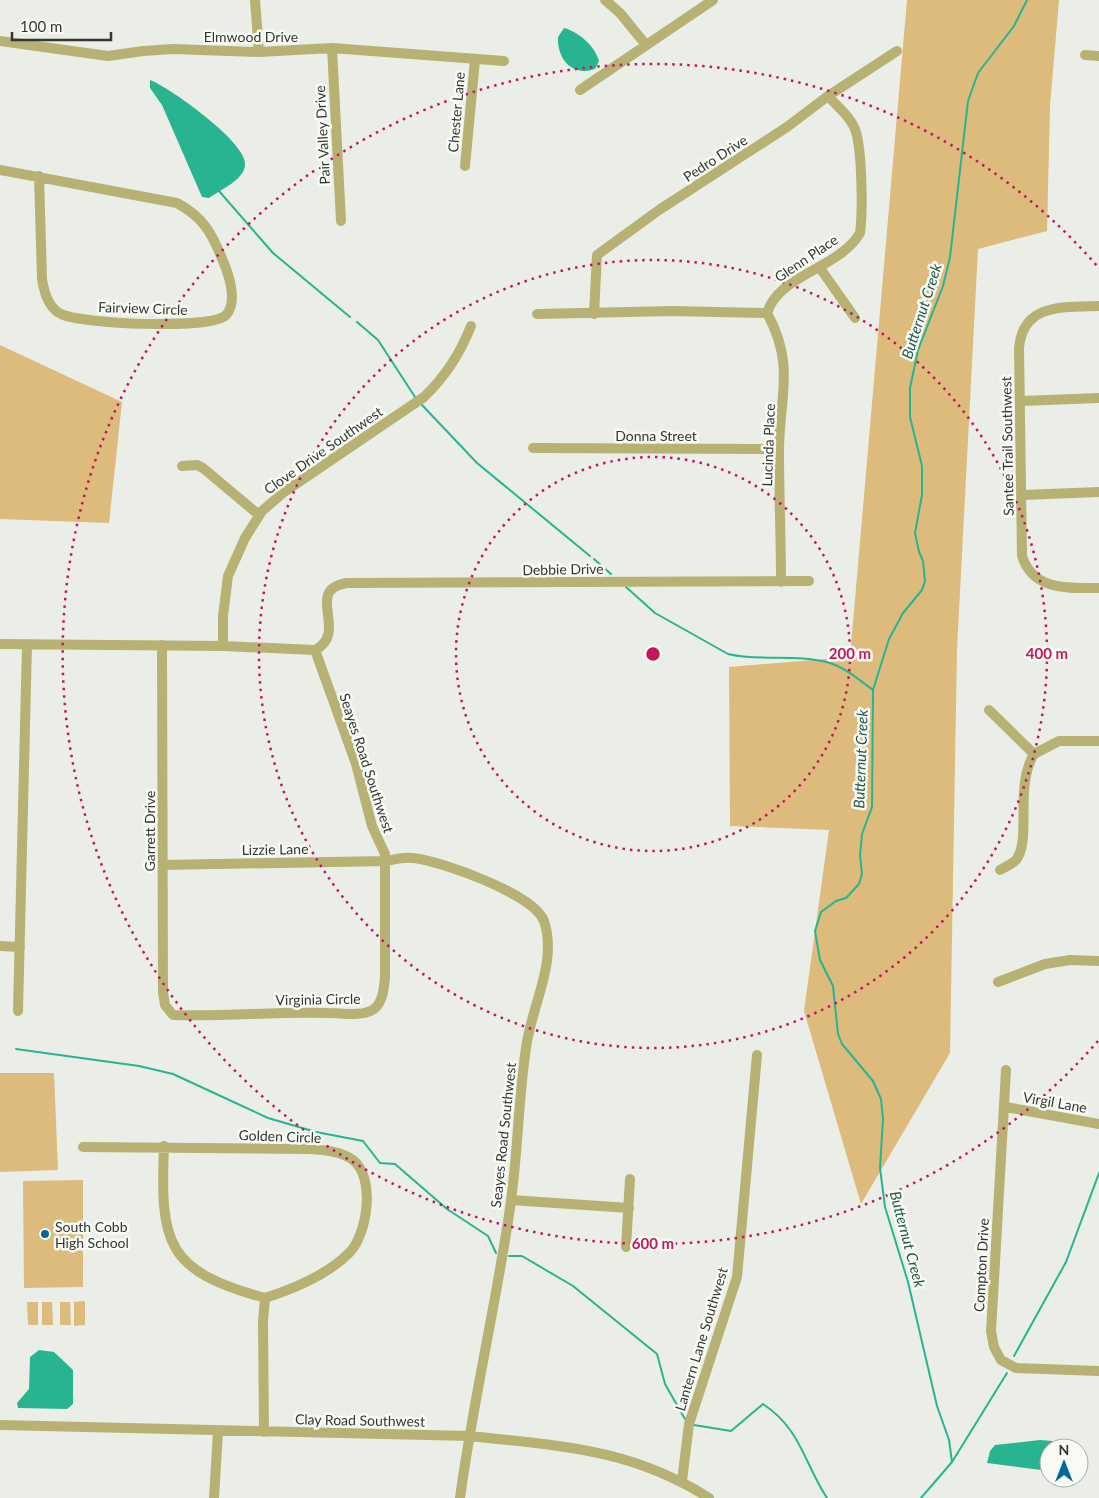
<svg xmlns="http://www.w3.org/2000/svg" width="1099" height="1498" viewBox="0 0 1099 1498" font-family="Lato,sans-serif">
  <rect width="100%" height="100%" fill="#ebeee7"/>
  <path fill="#dcbb7d" d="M 907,0 L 1059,0 L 1050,106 L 1047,231 L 978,249 L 957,649 L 950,1053 L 861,1204 L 804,1011 L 829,830 L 730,826 L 729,667 L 850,657 Z
    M 0,345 L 122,402 L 109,523 L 0,519 Z
    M 0,1073 L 54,1073 L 58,1170 L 0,1172 Z
    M 83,1180 L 83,1287 L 24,1288 L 23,1181 Z
    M 85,1301 L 85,1325 L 74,1326 L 74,1302 Z
    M 27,1302 L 38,1302 L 38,1325 L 28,1325 Z
    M 42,1302 L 52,1302 L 53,1325 L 42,1325 Z
    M 60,1302 L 70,1302 L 71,1325 L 60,1325 Z"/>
  <path fill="#28b491" d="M 564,28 C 579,32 595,46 599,61 L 595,69 C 572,77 557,59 558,37 Z
    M 150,80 C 169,87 248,143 245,165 C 244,180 220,190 209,198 L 202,197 L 162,105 L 150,88 Z
    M 39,1350 L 54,1352 L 73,1370 L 73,1404 L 67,1409 L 18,1408 L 17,1403 L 29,1389 L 30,1357 Z
    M 1040,1440 L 1052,1441 L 1062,1448 L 1049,1448 L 1049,1471 L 987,1463 L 990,1451 L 995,1445 Z"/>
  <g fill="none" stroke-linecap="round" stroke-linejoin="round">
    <path stroke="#28b491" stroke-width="2" d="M 219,191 L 273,253 L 350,317
      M 357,322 L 378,340 L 415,397
      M 422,405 L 477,463 L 590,556
      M 594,559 L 611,574
      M 626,587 L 655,613 L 728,654 C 761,662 797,653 830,663 C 846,668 859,680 873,690
      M 16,1049 L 139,1066 L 173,1074 L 268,1118 L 316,1132 L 363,1141 L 380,1163 L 395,1164 L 447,1209 L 488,1236 L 496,1253
      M 509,1256 L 522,1256 L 573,1286 L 657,1354 L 665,1384 L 685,1419
      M 1014,1356 L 1066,1262 L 1099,1173
      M 694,1425 L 731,1431 L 763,1404 C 801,1429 804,1463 827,1498
      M 952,1462 L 949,1440 L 937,1406 L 908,1282 L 885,1207 L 880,1168 L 883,1119 L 881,1099 L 873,1081 L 842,1044 L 838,1034 L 833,986 L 820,960 L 815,931 L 821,912 L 836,901 L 846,898 L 859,884 L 862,874 L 860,855 L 862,834 L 872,807 L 873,690 L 889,639 L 903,613 L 922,590 L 925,581 L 923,561 L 919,552 L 915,533 L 922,495 L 922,466 L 910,417 L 910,388 L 918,350 L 943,286 L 950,257 L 968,101 L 978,73 L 1014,26 L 1027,0
      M 921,1498 L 952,1462 L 1007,1373"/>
    <path stroke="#b7b273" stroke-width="10" d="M 255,0 L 259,52
      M 605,0 L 620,13 L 646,45
      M 0,41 L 108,56 L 143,51 L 173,49 L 259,52 L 332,48 L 504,61
      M 332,48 L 341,221
      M 1085,55 L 1099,56
      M 580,90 L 713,0
      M 465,166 L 475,60
      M 0,170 L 177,203 C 203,217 212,233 223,261 C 229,275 238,302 226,315 C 212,330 81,324 61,314 C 48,308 44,292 42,279 L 39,176
      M 820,268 L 855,318
      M 1099,306 C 1064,307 1023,303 1019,348 L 1022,556 C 1033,591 1068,588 1099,588
      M 767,313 C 779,274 839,269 860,233 C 863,211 862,153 856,132 C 852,118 837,106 828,96
      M 767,313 C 796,366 779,397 779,452 C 779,495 781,539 781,582
      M 537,314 L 672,311 L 767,313
      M 594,314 L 597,255 L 659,210 L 787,127 L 828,96 L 897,51
      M 1021,401 L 1099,398
      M 533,448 L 779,449
      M 182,466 L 197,465 L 203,468 L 259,515
      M 1023,495 L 1099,492
      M 0,644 L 223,646 L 315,650
      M 162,645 L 163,992 L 165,1005 L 173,1015 C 225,1017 277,1011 329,1013 C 342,1013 363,1017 374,1009 C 383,1002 384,988 385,977 L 385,854 L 372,826 L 356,764 L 315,650
      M 223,646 L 223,616 L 228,576 L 245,538 L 262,511 L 284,492 L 424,397 C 446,376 460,354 471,326
      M 315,650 C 350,632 303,590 347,583 L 809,581
      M 989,710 L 1034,754
      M 163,865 L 387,861 C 395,859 404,857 413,858 C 441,861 534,894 544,921 C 558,962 531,1007 526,1048 C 518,1101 518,1155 510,1208 C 496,1305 473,1401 460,1498
      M 1000,870 C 1005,867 1012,864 1016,860 C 1032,839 1014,787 1034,754 L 1059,741 L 1099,741
      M 0,946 L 20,947
      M 998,982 L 1045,964 L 1070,960 L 1099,961
      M 18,1011 L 27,645
      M 1006,1070 L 994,1280 L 991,1331 L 994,1347 L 1001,1360 L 1016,1368 L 1099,1371
      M 1006,1107 L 1099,1124
      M 164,1146 C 160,1244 166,1271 265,1298
      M 83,1147 L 309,1149 C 324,1150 341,1151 353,1160 C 376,1178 367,1234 350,1252 C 329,1274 293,1289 265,1298
      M 511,1200 L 629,1208
      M 626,1247 L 630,1179
      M 0,1425 L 470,1436 C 559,1446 630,1448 709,1498
      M 264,1432 L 263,1321 L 265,1298
      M 682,1481 L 689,1424 L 737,1277 L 757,1055
      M 214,1498 L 218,1431"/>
  </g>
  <g fill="none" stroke="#c2185b" stroke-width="2.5" stroke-dasharray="2.5 5">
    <circle cx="653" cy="654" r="197"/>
    <circle cx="653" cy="654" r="394"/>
    <path d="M1098 1041A590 590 0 1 1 1098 267"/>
  </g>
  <circle fill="#006997" stroke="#f8fbf4" stroke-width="2" cx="45" cy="1234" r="5"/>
  <g text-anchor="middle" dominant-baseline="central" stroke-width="5" stroke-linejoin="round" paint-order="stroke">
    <g font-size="14" fill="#343633" stroke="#f8fbf4">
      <text x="251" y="36">Elmwood Drive</text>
      <text transform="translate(456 112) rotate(-85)">Chester Lane</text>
      <text transform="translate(322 135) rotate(-93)">Pair Valley Drive</text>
      <text transform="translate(715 158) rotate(-33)">Pedro Drive</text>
      <text transform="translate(806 258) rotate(-34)">Glenn Place</text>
      <text transform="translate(143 308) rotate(2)">Fairview Circle</text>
      <text x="656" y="435">Donna Street</text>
      <text transform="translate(768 445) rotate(-88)">Lucinda Place</text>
      <text transform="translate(1007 446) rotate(-91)">Santee Trail Southwest</text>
      <text transform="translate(323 450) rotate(-35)">Clove Drive Southwest</text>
      <text transform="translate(563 569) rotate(-1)">Debbie Drive</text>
      <text transform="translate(367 763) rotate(72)">Seayes Road Southwest</text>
      <text transform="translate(149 831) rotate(-90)">Garrett Drive</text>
      <text transform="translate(275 849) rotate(-1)">Lizzie Lane</text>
      <text transform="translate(318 999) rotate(-1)">Virginia Circle</text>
      <text transform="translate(1055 1102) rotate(10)">Virgil Lane</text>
      <text transform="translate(503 1135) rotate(-84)">Seayes Road Southwest</text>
      <text transform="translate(280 1136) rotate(2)">Golden Circle</text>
      <text transform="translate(981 1265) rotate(-87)">Compton Drive</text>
      <text transform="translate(701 1339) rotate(-73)">Lantern Lane Southwest</text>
      <text transform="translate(360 1420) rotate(1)">Clay Road Southwest</text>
    </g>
    <g font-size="14" fill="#343633" stroke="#f8fbf4" text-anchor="start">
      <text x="55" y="1226">South Cobb<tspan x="55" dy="16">High School</tspan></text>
    </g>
    <g font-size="15" font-style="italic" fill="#245949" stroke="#f8fbf4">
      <text transform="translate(921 311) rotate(-72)">Butternut Creek</text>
      <text transform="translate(860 759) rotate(-88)">Butternut Creek</text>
      <text transform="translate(908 1239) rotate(75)">Butternut Creek</text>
    </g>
  </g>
  <circle cx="653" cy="654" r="8" fill="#c2185b" stroke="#f8fbf4" stroke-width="2.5"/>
  <g font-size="15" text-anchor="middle" font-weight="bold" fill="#c2185b" stroke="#f8fbf4" stroke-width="5" stroke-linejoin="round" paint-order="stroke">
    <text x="850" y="659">200 m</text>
    <text x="1047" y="659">400 m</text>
    <text x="653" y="1249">600 m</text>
  </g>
  <g transform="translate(1064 1463)"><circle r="24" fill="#f8fbf4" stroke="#aaaca7"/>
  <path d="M0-4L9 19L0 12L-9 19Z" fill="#006997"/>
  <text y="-8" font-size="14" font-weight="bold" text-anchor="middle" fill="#343633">N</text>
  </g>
  <path d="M12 32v8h99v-8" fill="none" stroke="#343633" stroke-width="2.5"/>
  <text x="20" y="32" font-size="15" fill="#343633" stroke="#f8fbf4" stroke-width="4" paint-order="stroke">100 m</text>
</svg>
